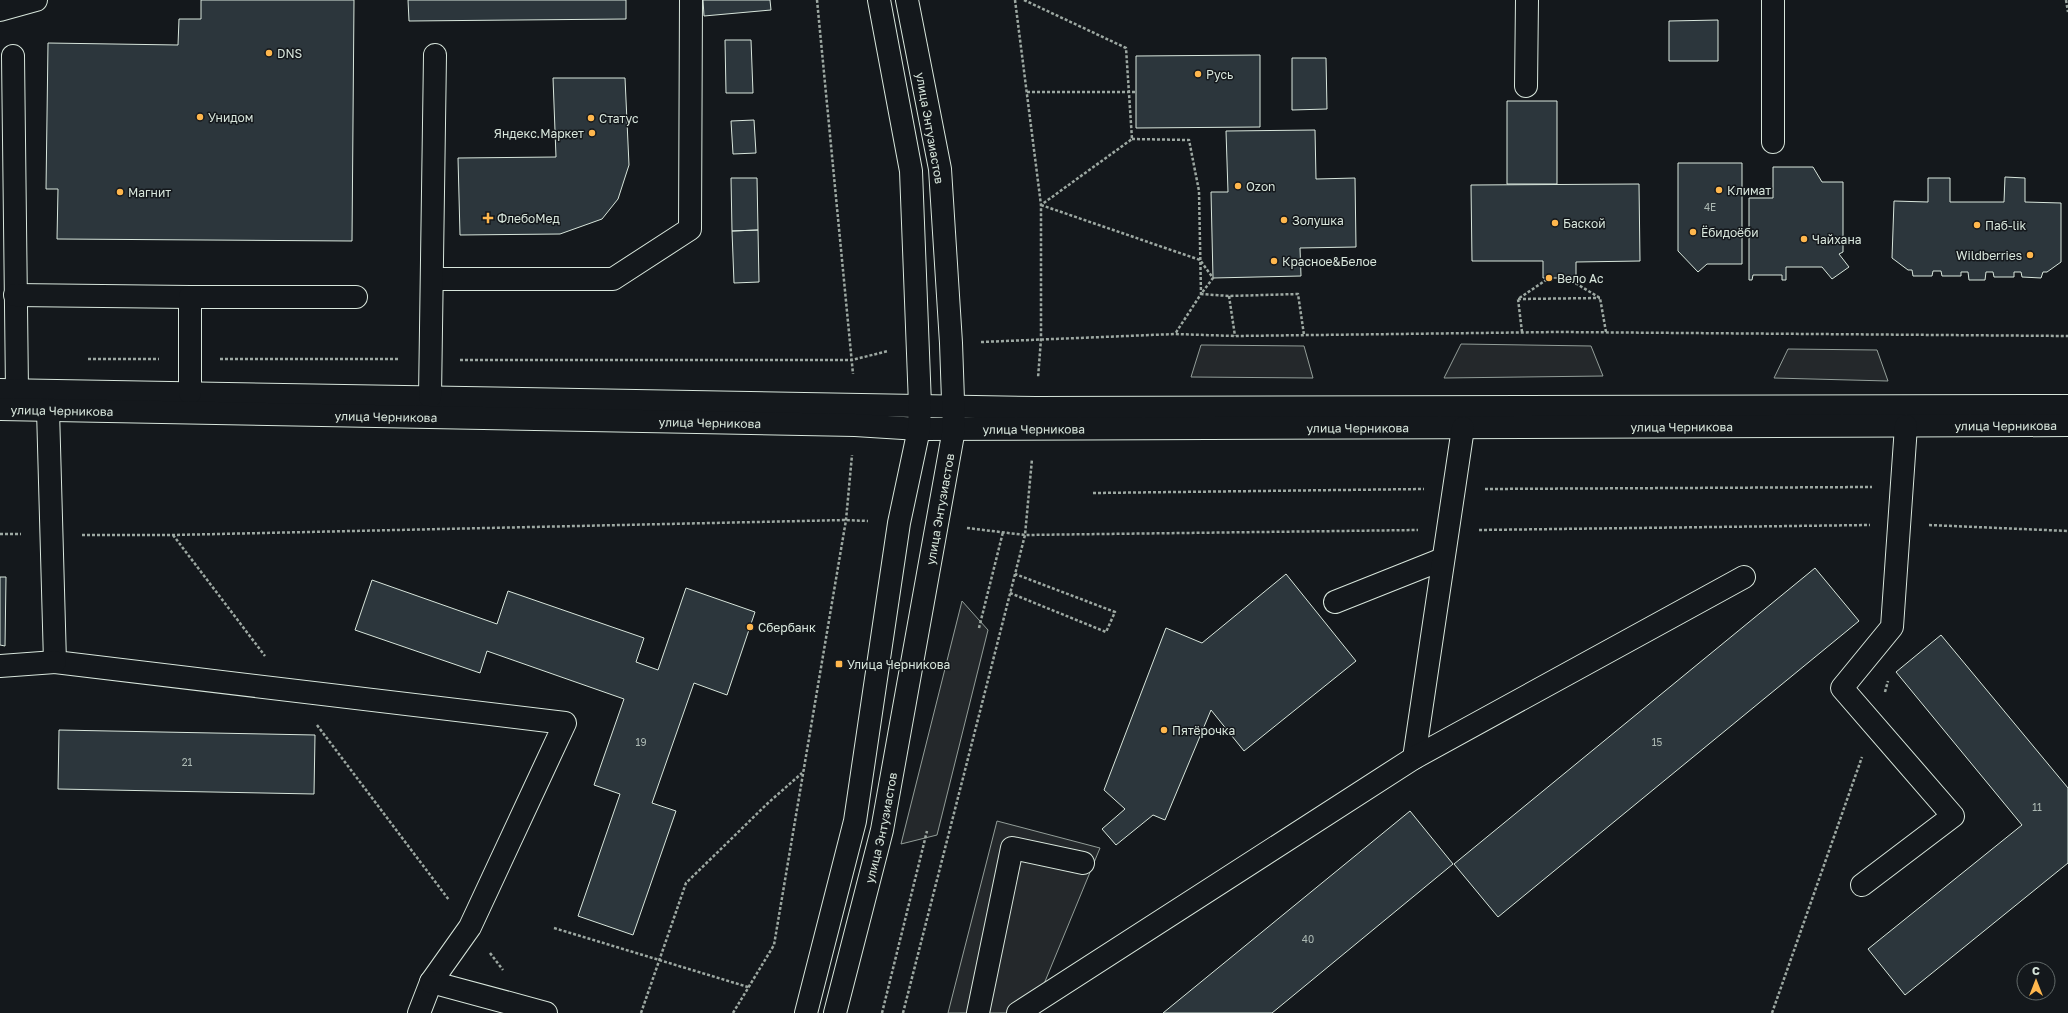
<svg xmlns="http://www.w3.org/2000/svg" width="2068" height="1013" viewBox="0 0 2068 1013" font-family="'Golos Text',sans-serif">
  <rect width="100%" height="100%" fill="#14181c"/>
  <path fill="#24282b" stroke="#939e99" d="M 1461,344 L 1591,346 L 1603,376 L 1444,378 Z
    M 1201,345 L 1304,346 L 1313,378 L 1191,377 Z
    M 1788,349 L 1877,350 L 1888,381 L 1774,378 Z
    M 962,601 L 988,630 L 937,835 L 901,844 Z
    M 997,821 L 1100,848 L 1032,1013 L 948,1013 Z"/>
  <path fill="#2c363c" stroke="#d8e6dc" d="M 201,0 L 354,0 L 352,241 L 57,239 L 58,189 L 46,189 L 48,43 L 178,45 L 179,19 L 201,19 Z
    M 408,0 L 626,0 L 626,19 L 409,21 Z
    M 703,0 L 770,0 L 771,10 L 704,16 Z
    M 1718,20 L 1718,61 L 1669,61 L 1669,21 Z
    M 725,40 L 751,40 L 753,93 L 726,93 Z
    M 1260,55 L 1260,127 L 1136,128 L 1136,56 Z
    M 1292,58 L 1326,58 L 1327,109 L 1292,110 Z
    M 553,78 L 625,78 L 629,165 L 618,199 L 602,219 L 560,234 L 460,235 L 458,158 L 556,157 Z
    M 1507,101 L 1557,101 L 1557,184 L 1507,184 Z
    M 754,120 L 756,153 L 733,154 L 731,121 Z
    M 1315,130 L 1316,179 L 1355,178 L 1356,247 L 1300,248 L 1301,276 L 1213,278 L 1211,192 L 1228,192 L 1226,131 Z
    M 1678,163 L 1742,163 L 1742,264 L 1707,264 L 1698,272 L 1678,251 Z
    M 1773,167 L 1813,167 L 1822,182 L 1843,182 L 1843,252 L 1839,254 L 1849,267 L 1832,279 L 1822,267 L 1786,267 L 1786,280 L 1782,280 L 1782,275 L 1753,275 L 1752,280 L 1749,280 L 1749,198 L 1773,198 Z
    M 2005,177 L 2025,178 L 2025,202 L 2061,203 L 2061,262 L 2047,272 L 2043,272 L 2041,278 L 2022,277 L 2021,272 L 2014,272 L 2014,277 L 1994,277 L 1993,272 L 1986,272 L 1985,280 L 1969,280 L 1968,272 L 1961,272 L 1961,276 L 1942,276 L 1941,271 L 1933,271 L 1932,276 L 1913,276 L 1912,270 L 1908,270 L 1892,258 L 1894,201 L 1928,202 L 1928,178 L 1950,178 L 1950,202 L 2004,202 Z
    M 731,178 L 757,178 L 758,230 L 732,231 Z
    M 1639,184 L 1640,261 L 1576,262 L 1576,278 L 1543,278 L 1543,261 L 1472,261 L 1471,185 Z
    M 758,230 L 759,282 L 734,283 L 732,231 Z
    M 1815,568 L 1859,621 L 1498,917 L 1454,864 Z
    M 1286,574 L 1356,661 L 1244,751 L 1211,710 L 1165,820 L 1153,815 L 1116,845 L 1102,829 L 1125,809 L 1104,790 L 1166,628 L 1202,643 Z
    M 0,577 L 6,577 L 5,646 L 0,645 Z
    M 372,580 L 497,624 L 508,591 L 644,638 L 636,662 L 658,670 L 686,588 L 755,612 L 727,695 L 694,683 L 652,803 L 676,811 L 633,935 L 578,916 L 620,794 L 594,785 L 624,699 L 487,651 L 480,673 L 355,630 Z
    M 1941,635 L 2068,788 L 2068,863 L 1905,995 L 1868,949 L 2022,825 L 1896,672 Z
    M 59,730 L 315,735 L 314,794 L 58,789 Z
    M 1410,811 L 1453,864 L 1272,1013 L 1163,1013 Z"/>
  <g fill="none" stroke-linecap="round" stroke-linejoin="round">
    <defs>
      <g id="minor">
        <path d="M 1773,0 L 1773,142"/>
        <path d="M 0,10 L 36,0"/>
        <path d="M 13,56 L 17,390"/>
        <path d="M 1526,86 L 1527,0"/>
        <path d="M 432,279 L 613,279 L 690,229 L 691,0"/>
        <path d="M 15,295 L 190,297"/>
        <path d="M 0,390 L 1036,408 L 2068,406"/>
        <path d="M 190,393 L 190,297 L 356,297"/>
        <path d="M 430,397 L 435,55"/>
        <path id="s1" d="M 0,409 L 855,425 L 919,429 L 2068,425"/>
        <path d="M 48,410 L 55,662 L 565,723 L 470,927 L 431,982 L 419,1013"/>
        <path d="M 1335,602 L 1443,559"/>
        <path d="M 0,666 L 55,662"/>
        <path d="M 1414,758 L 1463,428"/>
        <path d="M 1862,885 L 1953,816 L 1842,688 L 1892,627 L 1906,426"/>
        <path d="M 431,982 L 546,1013"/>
        <path d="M 806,1013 L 855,821 L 899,523 L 919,429 L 920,405 L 911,171 L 879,0"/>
        <path id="s2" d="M 835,1013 L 882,830 L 954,429 L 951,343 L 940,169 L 907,0"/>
        <path d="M 978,1013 L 1012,848 L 1083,863"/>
        <path d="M 1018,1013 L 1414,758 L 1744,577"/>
      </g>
    </defs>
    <use href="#minor" stroke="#d8e6dc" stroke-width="24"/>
    <path stroke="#9da8a2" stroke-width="2.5" stroke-dasharray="3 2" stroke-linecap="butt" d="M 817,0 L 853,374
      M 1015,0 L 1041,205 L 1041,339 L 1038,378
      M 1024,0 L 1126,48 L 1132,139 L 1041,205
      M 2066,0 L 2068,12
      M 1027,92 L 1136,92
      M 1132,139 L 1189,140 L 1199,191 L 1201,294 L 1175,334
      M 1041,205 L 1200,260 L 1213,278 L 1201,294 L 1229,296 L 1298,294 L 1304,335
      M 1567,278 L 1600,298 L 1606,332
      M 1229,296 L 1235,336
      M 1518,299 L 1600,298
      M 1522,332 L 1518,299 L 1549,278
      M 981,342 L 1175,334 L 1235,336 L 1558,332 L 2068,336
      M 88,359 L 159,359
      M 220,359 L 399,359
      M 460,360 L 852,360 L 888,351
      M 1485,489 L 1872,487
      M 1093,493 L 1424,489
      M 1929,525 L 2068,531
      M 967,528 L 1025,535 L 1418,530
      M 1479,530 L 1870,525
      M 0,534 L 21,534
      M 82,535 L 173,535 L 846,520 L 868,521
      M 173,535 L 265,656
      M 1010,593 L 1106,632 L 1115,612 L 1015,574
      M 979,628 L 1003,532
      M 1885,692 L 1888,681
      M 317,725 L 449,900
      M 554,928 L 748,987
      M 490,953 L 503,970
      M 641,1013 L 686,883 L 768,803 L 802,773
      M 733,1013 L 774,945 L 846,520 L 852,455
      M 882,1013 L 927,831
      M 903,1013 L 1025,535 L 1032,459
      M 1772,1013 L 1862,757"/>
    <use href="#minor" stroke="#14181c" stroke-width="22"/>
  </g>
  <g fill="#ffb74d" stroke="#14181c" stroke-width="1.5">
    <circle cx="269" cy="53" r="4"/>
    <circle cx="1198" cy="74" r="4"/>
    <circle cx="200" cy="117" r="4"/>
    <circle cx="591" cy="118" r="4"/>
    <circle cx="592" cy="133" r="4"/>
    <circle cx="1238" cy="186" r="4"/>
    <circle cx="1719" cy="190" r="4"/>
    <circle cx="120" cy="192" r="4"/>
    <path d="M486 212h4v4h4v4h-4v4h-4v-4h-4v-4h4z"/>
    <circle cx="1284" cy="220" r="4"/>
    <circle cx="1555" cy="223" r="4"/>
    <circle cx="1977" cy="225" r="4"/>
    <circle cx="1693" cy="232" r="4"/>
    <circle cx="1804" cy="239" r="4"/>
    <circle cx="2030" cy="255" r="4"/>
    <circle cx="1274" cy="261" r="4"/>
    <circle cx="1549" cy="278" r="4"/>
    <circle cx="750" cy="627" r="4"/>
    <rect x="835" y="660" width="8" height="8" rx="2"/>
    <circle cx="1164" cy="730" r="4"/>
  </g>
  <g text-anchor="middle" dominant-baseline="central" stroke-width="3" stroke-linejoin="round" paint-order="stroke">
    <g font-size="10" fill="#adbab4">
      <text x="1710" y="207">4Е</text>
      <text x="641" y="742">19</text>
      <text x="1657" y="742">15</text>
      <text x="187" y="762">21</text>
      <text x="2037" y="807">11</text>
      <text x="1308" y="939">40</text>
    </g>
    <g font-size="12" fill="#d8e6dc" stroke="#14181c" text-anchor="start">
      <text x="277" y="53">DNS</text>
      <text x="1206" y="74">Русь</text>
      <text x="208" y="117">Унидом</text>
      <text x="599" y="118">Статус</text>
      <text x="584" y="133" text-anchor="end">Яндекс.Маркет</text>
      <text x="1246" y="186">Ozon</text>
      <text x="1727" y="190">Климат</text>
      <text x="128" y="192">Магнит</text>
      <text x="497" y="218">ФлебоМед</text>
      <text x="1292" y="220">Золушка</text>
      <text x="1563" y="223">Баской</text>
      <text x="1985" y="225">Паб-lik</text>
      <text x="1701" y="232">Ёбидоёби</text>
      <text x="1812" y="239">Чайхана</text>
      <text x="2022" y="255" text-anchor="end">Wildberries</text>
      <text x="1282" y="261">Красное&amp;Белое</text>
      <text x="1557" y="278">Вело Ас</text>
      <text x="758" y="627">Сбербанк</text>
      <text x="847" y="664">Улица Черникова</text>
      <text x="1172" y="730">Пятёрочка</text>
    </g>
    <g font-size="12" fill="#d8e6dc" stroke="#14181c">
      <text transform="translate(930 128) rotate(80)">улица Энтузиастов</text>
      <text stroke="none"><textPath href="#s1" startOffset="62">улица Черникова</textPath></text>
      <text stroke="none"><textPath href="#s1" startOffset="386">улица Черникова</textPath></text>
      <text stroke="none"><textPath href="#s1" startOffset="710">улица Черникова</textPath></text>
      <text stroke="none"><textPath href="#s1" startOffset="2006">улица Черникова</textPath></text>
      <text stroke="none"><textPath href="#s1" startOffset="1682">улица Черникова</textPath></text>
      <text stroke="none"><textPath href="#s1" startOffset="1358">улица Черникова</textPath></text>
      <text stroke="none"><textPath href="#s1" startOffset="1034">улица Черникова</textPath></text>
      <text stroke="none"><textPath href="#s2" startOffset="515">улица Энтузиастов</textPath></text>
      <text stroke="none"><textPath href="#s2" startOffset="191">улица Энтузиастов</textPath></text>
    </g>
  </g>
  <g transform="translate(2036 981)"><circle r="19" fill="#14181c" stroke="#626a69"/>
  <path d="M0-3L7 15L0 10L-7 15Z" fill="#ffb74d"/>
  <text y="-6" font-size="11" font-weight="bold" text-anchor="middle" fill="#d8e6dc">С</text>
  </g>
</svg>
